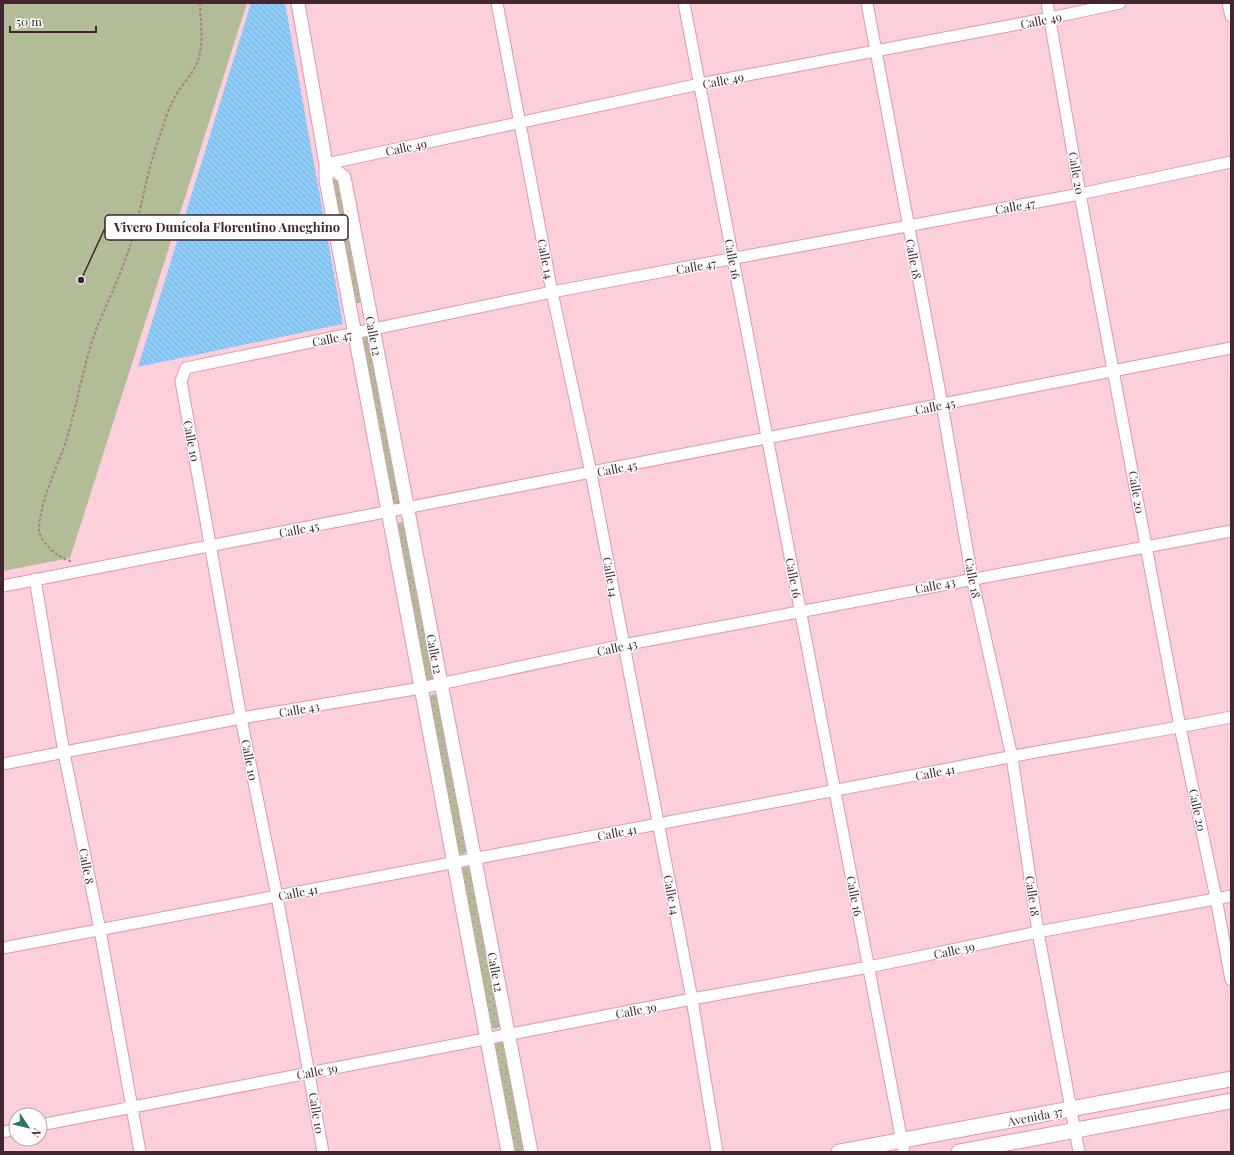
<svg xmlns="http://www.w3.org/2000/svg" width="1234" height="1155" viewBox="0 0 1234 1155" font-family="'Playfair Display',serif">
  <defs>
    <pattern id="grass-dots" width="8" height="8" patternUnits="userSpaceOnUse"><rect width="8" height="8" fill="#b2bd97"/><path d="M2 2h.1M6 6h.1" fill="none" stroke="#9aa282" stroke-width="1.8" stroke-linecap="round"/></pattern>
    <pattern id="building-back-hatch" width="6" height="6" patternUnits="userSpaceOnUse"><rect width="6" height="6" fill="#8ecdfa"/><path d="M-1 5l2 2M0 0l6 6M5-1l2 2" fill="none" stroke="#7cb0d7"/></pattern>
  </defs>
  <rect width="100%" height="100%" fill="#fdcfdb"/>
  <path fill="url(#grass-dots)" d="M 335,179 L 341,183 L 363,300 L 359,303 L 354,303 L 331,182 Z
    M 362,336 L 369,336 L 402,503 L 391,506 L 360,338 Z
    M 400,522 L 405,523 L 434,678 L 430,681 L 425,680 L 396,525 Z
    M 433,694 L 437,695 L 467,851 L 463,854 L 458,853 L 429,697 Z
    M 465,866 L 470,868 L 501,1025 L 496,1029 L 491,1027 L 461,869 Z
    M 503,1040 L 505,1042 L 525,1152 L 513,1152 L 493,1045 L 494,1042 Z"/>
  <path fill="#b2bd97" d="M 3,3 L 247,3 L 70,558 L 3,571 Z"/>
  <path fill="url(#building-back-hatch)" d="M 251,3 L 285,3 L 343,324 L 138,367 Z"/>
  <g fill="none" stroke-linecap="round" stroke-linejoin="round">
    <defs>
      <path id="minor" d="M 497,3 L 552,292 L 591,473 L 692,999 L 717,1152
        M 684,3 L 904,1152
        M 867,3 L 942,404 L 972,578 L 1012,757 L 1038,932 L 1079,1152
        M 1047,3 L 1080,194 L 1180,727 L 1216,898 L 1231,980
        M 1228,3 L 1231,16
        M 326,164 L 700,84 L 1050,18 L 1120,3
        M 35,579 L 64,753 L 100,930 L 140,1152
        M 3,586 L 1231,348
        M 3,764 L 241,718 L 421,688 L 623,645 L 1231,531
        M 3,948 C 338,884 674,823 1009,757 C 1083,743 1157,732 1231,717
        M 40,1125 L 692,999 L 869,967 L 1038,932 L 1231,896
        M 3,1132 L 16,1129
        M 323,1152 L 277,896 L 241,718 L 181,381 L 186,368 L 552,292 L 1080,194 L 1231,162"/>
      <path id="tertiary" d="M 298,3 L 326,164 L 326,180 L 508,1152
        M 326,164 L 344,177 L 531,1152"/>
      <path id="secondary" d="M 839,1152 L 1231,1079
        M 959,1152 L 1231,1101"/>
    </defs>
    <use href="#minor" stroke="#df97ac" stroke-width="13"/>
    <use href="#tertiary" stroke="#df97ac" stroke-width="15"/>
    <use href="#secondary" stroke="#df97ac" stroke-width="17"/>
    <path stroke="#a6808a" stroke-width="2" stroke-dasharray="3 2" stroke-linecap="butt" d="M 71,561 C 59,559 38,541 39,528 C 41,498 57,469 66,441 C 77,405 83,366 96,330 C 106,305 118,281 127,255 C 141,215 146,172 161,132 C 165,119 170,105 177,93 C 185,82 195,71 199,57 C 204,38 200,22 200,3"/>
    <use href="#minor" stroke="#fff" stroke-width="11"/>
    <use href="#tertiary" stroke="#fff" stroke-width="13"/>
    <use href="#secondary" stroke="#fff" stroke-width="15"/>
  </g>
  <g text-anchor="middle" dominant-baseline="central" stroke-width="3" stroke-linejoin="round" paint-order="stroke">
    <g font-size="12" fill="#42252e" stroke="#fefefe">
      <text transform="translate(1041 20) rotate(-11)">Calle 49</text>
      <text transform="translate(723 80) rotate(-11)">Calle 49</text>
      <text transform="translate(406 147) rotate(-12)">Calle 49</text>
      <text transform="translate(1077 173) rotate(80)">Calle 20</text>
      <text transform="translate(1015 206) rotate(-10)">Calle 47</text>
      <text transform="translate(546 259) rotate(79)">Calle 14</text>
      <text transform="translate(733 259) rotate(79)">Calle 16</text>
      <text transform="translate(914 259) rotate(79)">Calle 18</text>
      <text transform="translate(696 266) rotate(-10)">Calle 47</text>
      <text transform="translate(374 336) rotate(79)">Calle 12</text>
      <text transform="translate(332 338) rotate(-12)">Calle 47</text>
      <text transform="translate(935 406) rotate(-11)">Calle 45</text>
      <text transform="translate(192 441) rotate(79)">Calle 10</text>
      <text transform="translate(617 468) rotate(-11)">Calle 45</text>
      <text transform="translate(1137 492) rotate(80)">Calle 20</text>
      <text transform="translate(299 529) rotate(-11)">Calle 45</text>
      <text transform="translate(611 577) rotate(80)">Calle 14</text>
      <text transform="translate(794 578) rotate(79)">Calle 16</text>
      <text transform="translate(973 578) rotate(79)">Calle 18</text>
      <text transform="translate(935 585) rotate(-11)">Calle 43</text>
      <text transform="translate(617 647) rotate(-12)">Calle 43</text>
      <text transform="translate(435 654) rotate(79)">Calle 12</text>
      <text transform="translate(299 709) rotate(-10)">Calle 43</text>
      <text transform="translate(250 760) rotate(79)">Calle 10</text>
      <text transform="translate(935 772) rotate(-11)">Calle 41</text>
      <text transform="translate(1198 810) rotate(78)">Calle 20</text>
      <text transform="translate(617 832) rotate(-11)">Calle 41</text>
      <text transform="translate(87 866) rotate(79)">Calle 8</text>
      <text transform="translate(298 892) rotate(-11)">Calle 41</text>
      <text transform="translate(672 895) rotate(79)">Calle 14</text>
      <text transform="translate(855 896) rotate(79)">Calle 16</text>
      <text transform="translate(1033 896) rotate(82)">Calle 18</text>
      <text transform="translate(954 950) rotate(-12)">Calle 39</text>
      <text transform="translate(496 972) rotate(79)">Calle 12</text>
      <text transform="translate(636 1010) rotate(-11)">Calle 39</text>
      <text transform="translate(317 1071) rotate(-11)">Calle 39</text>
      <text transform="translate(317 1113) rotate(81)">Calle 10</text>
      <text transform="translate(1035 1116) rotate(-11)">Avenida 37</text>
    </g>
  </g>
  <path fill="none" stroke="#42252e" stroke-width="1.5" d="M81 280L105 228"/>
  <circle fill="#42252e" stroke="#fefefe" stroke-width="1.5" cx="81" cy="280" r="4"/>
  <rect fill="#fefefe" stroke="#42252e" stroke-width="1.5" x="105" y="215" width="243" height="25" rx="4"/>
  <g font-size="13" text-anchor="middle" font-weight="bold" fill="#42252e">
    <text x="227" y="232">Vivero Dunícola Florentino Ameghino</text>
  </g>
  <rect width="1234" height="1155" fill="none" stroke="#42252e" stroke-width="8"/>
  <g transform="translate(28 1127) rotate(125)"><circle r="19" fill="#fefefe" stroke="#b3a7ab"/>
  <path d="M0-3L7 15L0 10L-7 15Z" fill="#2e7468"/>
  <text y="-6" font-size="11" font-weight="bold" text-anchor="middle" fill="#42252e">N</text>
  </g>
  <path d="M10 26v6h86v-6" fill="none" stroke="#42252e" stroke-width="2"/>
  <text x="16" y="26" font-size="12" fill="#42252e" stroke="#fefefe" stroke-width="3" paint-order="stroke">50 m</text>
</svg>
